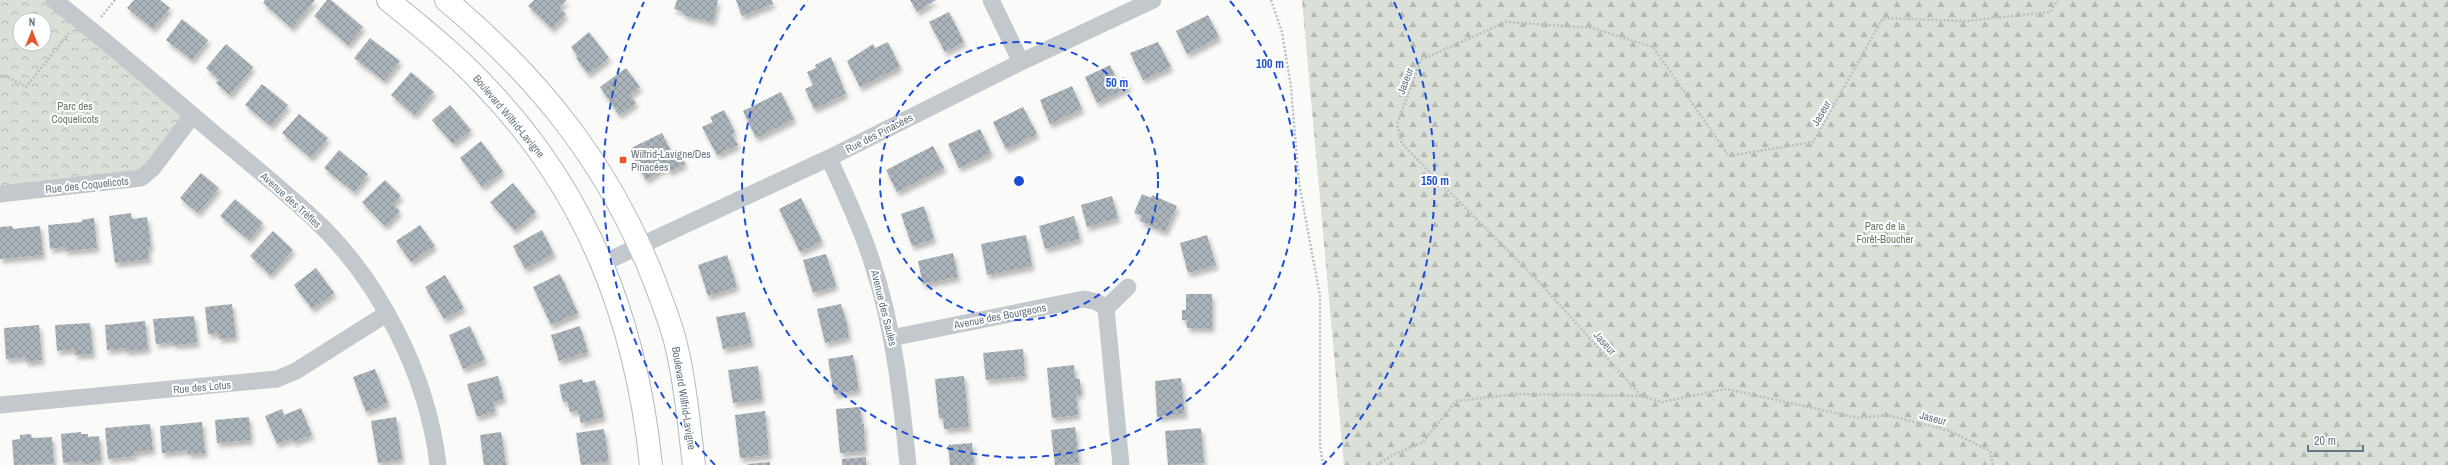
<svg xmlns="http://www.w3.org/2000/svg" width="2448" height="465" viewBox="0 0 2448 465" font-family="'Archivo Narrow',sans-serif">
  <defs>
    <pattern id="forest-firs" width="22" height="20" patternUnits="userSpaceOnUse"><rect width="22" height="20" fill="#dadfd7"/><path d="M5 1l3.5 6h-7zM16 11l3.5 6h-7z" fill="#b4b9b4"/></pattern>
    <pattern id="park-crowns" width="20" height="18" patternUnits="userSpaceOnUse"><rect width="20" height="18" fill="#dadfd7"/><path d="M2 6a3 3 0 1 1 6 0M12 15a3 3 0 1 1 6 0" fill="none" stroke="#b4b9b4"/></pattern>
    <pattern id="building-cross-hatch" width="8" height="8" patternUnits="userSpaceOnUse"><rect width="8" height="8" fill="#aab3b9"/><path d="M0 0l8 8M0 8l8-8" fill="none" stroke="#8e969c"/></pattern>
    <filter id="shadow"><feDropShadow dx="2.5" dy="4.5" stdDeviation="2" flood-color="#0004"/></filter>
  </defs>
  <rect width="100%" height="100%" fill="#fafaf8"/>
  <path fill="url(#forest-firs)" d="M 1302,0 L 2448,0 L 2448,465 L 1344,465 Z"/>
  <path fill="url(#park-crowns)" fill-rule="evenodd" d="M 0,0 L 54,0 L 193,115 L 152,169 L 0,194 ZM 20,20 L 44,20 L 44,44 L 20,44 Z"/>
  <path fill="url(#building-cross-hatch)" filter="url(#shadow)" d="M 134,0 L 160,0 L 170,8 L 153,29 L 127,8 Z
    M 265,0 L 315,0 L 292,28 L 263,3 Z
    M 327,0 L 331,0 L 363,27 L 348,45 L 314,16 Z
    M 534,0 L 567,0 L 559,8 L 566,14 L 552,29 L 528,6 Z
    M 677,0 L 718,0 L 713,22 L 683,15 L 684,12 L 674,9 Z
    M 736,0 L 772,0 L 773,4 L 742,16 Z
    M 910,0 L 936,0 L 917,12 Z
    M 949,12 L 964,42 L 945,52 L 929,22 Z
    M 1208,15 L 1219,37 L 1187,54 L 1176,31 Z
    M 182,19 L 208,40 L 192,60 L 166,40 Z
    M 589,32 L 609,58 L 588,74 L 576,58 L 578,57 L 571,47 Z
    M 370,38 L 400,61 L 384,81 L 354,58 Z
    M 888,42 L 900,67 L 860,87 L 847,61 L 873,44 L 875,48 Z
    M 1158,42 L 1171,67 L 1143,80 L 1130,53 Z
    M 226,44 L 253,67 L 230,95 L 216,83 L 219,80 L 206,68 Z
    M 831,57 L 846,94 L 814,109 L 805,89 L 813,85 L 807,72 L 816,68 L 815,65 Z
    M 1110,65 L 1117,80 L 1124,77 L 1129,87 L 1097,103 L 1085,77 Z
    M 626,68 L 640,87 L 630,95 L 636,103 L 619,115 L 600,87 Z
    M 411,72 L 434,92 L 414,115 L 391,95 Z
    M 262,84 L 288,105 L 271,126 L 245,105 Z
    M 1072,86 L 1082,109 L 1050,124 L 1040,100 Z
    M 781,92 L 794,119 L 756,138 L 743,111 Z
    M 450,105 L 471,130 L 453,144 L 432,120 Z
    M 1023,107 L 1037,134 L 1006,149 L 993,122 Z
    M 724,110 L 735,132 L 732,134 L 738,145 L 717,155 L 702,127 L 713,122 L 710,117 Z
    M 299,114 L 328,138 L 311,158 L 282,133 Z
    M 980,129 L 991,153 L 959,168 L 948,144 Z
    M 662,133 L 671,151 L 677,148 L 685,164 L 669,172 L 666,167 L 646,180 L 635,161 L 631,148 Z
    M 481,141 L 503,171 L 482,187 L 460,158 Z
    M 933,146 L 944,168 L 897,192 L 886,170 Z
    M 339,150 L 368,174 L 354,192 L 324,168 Z
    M 201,173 L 219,188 L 198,213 L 180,198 Z
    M 385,180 L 401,196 L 393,204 L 400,211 L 385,226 L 362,202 Z
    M 513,183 L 536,212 L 514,230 L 490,202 Z
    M 1142,194 L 1151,198 L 1152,195 L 1177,206 L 1165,232 L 1140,221 L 1142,216 L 1134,213 Z
    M 1112,196 L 1118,218 L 1087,227 L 1081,205 Z
    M 801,198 L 822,241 L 800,252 L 779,209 Z
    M 235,199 L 263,223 L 249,240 L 220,216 Z
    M 924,206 L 934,239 L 912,246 L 901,214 Z
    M 131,213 L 132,219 L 147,217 L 151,247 L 148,248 L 149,259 L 115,263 L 109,216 Z
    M 1074,216 L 1080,239 L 1045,249 L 1039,226 Z
    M 94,218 L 97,248 L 66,251 L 65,247 L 50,249 L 48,225 L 82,222 L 82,220 Z
    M 420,225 L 435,246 L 411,262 L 396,241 Z
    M 12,226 L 13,229 L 40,226 L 43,255 L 0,259 L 0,227 Z
    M 542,230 L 554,254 L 525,269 L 513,246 Z
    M 273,231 L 293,250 L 270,275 L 250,256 Z
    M 1026,235 L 1032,266 L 987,275 L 981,244 Z
    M 1207,235 L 1216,265 L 1188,273 L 1180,243 Z
    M 953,253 L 958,277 L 923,284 L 918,261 Z
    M 826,254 L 836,286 L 813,293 L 803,260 Z
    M 727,255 L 737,287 L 708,296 L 698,265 Z
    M 316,268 L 334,293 L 312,309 L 294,285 Z
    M 560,274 L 578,313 L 551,325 L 533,287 Z
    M 445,275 L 464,308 L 444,319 L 425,287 Z
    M 1186,294 L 1212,294 L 1212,328 L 1187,328 L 1187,320 L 1182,320 L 1182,310 L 1186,310 Z
    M 232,304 L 236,337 L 219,339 L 218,333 L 208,334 L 205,307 Z
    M 841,304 L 848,327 L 847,327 L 849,337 L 825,343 L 817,309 Z
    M 745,312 L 752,343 L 723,349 L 716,317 Z
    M 194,316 L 197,343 L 174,345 L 174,342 L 156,344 L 153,319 Z
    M 145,321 L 148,349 L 126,351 L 125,348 L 107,350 L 105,325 Z
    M 90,323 L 93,354 L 75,355 L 75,349 L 57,351 L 55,325 Z
    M 39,325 L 42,360 L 26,362 L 25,357 L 6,359 L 4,328 Z
    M 470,326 L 485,360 L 463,369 L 449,335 Z
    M 580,326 L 588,352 L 559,361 L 551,335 Z
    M 1023,349 L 1025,376 L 986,380 L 983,353 Z
    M 853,355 L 859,390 L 834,394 L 828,359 Z
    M 1074,365 L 1075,379 L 1080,379 L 1081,394 L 1076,394 L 1078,415 L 1052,418 L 1047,368 Z
    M 758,366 L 762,399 L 733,403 L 728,370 Z
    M 375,369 L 388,403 L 366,412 L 353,377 Z
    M 498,376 L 504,399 L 493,402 L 495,411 L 477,417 L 467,384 Z
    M 964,376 L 969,427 L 944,429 L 943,418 L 939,418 L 935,379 Z
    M 1181,378 L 1185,414 L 1157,417 L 1155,381 Z
    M 582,379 L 583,383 L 595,380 L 604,417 L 581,423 L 578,410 L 570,412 L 567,401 L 563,402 L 559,385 Z
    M 860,407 L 862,424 L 864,424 L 865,451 L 840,453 L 836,409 Z
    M 301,408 L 312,435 L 293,442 L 292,438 L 277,444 L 265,416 L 282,409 L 284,415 Z
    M 765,411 L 769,455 L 740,458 L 735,415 Z
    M 249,417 L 251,440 L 217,443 L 215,420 Z
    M 396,417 L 402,459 L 378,463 L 371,421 Z
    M 202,422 L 205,453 L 188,454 L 188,450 L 162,453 L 160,426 Z
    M 150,424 L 153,450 L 134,452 L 135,456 L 108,459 L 105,428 Z
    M 1075,427 L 1079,463 L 1055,465 L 1051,430 Z
    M 1201,428 L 1204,463 L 1168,465 L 1165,431 Z
    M 604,429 L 609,461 L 581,465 L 576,433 Z
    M 81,432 L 81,434 L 88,434 L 88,437 L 99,436 L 101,460 L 83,465 L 82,461 L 63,463 L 61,434 Z
    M 501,432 L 506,465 L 484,465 L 480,435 Z
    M 31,434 L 32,438 L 52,437 L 54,464 L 14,465 L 12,440 L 20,439 L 20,435 Z
    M 972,443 L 974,465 L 950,465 L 948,445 Z
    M 866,457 L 866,465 L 842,465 L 842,459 Z
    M 770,462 L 770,465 L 748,465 L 748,464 Z"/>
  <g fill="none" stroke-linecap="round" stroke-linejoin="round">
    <defs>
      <path id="secondary" d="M 388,0 C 421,27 454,53 483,84 C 586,190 636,319 651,465
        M 446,0 C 540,79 609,165 654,280 C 662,302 672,325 677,349 C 686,386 689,426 694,465"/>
    </defs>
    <use href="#secondary" stroke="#b3babf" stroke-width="24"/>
    <path stroke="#bbbfc2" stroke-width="2.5" stroke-dasharray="2 2" stroke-linecap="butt" d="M 1271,0 L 1282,32 L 1291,87 L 1299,183 L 1320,296 L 1320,446 L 1323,465
      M 101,17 L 115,0
      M 0,76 L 10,78 L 26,87 L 69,33
      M 1377,465 L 1393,455 L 1423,442 L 1456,401 L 1517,394 L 1641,396
      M 1993,465 L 1990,451 L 1950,431 L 1887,415 L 1859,418 L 1726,389 L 1662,402 L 1641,396 L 1542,285 L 1402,144 L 1397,124 L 1421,60 L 1506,22 L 1592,28 L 1653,47 L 1729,156 L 1813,142 L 1883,18 L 1965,21 L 2050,12 L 2058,0"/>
    <path stroke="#c3c8cc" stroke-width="17" d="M 54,0 C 110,44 163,90 217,136 C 250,163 283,190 314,219 C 380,280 428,377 438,465
      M 991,0 L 1021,62
      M 829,158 C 844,192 861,226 872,262 C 894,328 901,396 908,465
      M 0,194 L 141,178 L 152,169 L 193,115
      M 603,263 L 829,158 L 1021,62 L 1153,0
      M 1106,308 L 1121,465
      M 1106,308 L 1128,287
      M 891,338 L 1084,299 L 1097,302 L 1106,308
      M 0,405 L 277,379 L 296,371 L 386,314"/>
    <use href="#secondary" stroke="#fff" stroke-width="22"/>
  </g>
  <g fill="none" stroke="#1d4ed8" stroke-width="2" stroke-dasharray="7 5">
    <circle cx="1019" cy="181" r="139"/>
    <path d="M1230 1A277 277 0 1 1 808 1"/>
    <path d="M715 465A416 416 0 0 1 644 2M1394 2A416 416 0 0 1 1323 465"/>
  </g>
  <rect fill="#e4572e" stroke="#fff" stroke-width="1.5" x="619" y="156" width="8" height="8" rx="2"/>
  <g text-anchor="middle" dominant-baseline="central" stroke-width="4" stroke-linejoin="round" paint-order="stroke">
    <g font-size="11" fill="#657683" stroke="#fff">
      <text transform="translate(1405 81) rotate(-69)">Jaseur</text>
      <text transform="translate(1821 113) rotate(-60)">Jaseur</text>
      <text transform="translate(509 116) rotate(50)">Boulevard Wilfrid-Lavigne</text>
      <text transform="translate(879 133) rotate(-27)">Rue des Pinacées</text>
      <text transform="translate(87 185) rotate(-6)">Rue des Coquelicots</text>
      <text transform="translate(291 200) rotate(42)">Avenue des Trèfles</text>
      <text transform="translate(884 308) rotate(76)">Avenue des Saules</text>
      <text transform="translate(1000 316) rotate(-11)">Avenue des Bourgeons</text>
      <text transform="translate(1605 343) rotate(48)">Jaseur</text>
      <text transform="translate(202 387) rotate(-5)">Rue des Lotus</text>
      <text transform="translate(684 398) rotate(81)">Boulevard Wilfrid-Lavigne</text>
      <text transform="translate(1933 418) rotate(15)">Jaseur</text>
    </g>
    <g font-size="11" fill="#687a64" stroke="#fff">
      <text x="75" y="106">Parc des<tspan x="75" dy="13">Coquelicots</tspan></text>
      <text x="1885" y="226">Parc de la<tspan x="1885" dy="13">Forêt-Boucher</tspan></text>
    </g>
    <g font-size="11" fill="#657683" stroke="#fff" text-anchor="start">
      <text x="631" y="154">Wilfrid-Lavigne/Des<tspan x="631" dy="13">Pinacées</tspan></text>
    </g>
  </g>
  <circle cx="1019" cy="181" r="6" fill="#1d4ed8" stroke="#fff" stroke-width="2"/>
  <g font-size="12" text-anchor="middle" font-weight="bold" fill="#1d4ed8" stroke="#fff" stroke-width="4" stroke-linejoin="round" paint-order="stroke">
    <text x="1270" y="68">100 m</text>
    <text x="1117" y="87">50 m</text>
    <text x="1435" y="185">150 m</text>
  </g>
  <g transform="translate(32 32)"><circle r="19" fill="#ffffff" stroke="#c1c8cd"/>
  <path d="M0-3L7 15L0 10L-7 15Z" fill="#e4572e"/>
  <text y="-6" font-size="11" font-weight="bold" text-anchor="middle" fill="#657683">N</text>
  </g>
  <path d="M2308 445v6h55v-6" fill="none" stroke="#657683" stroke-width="2"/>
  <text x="2314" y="445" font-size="12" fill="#657683" stroke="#ffffff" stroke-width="3" paint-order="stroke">20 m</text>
</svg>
